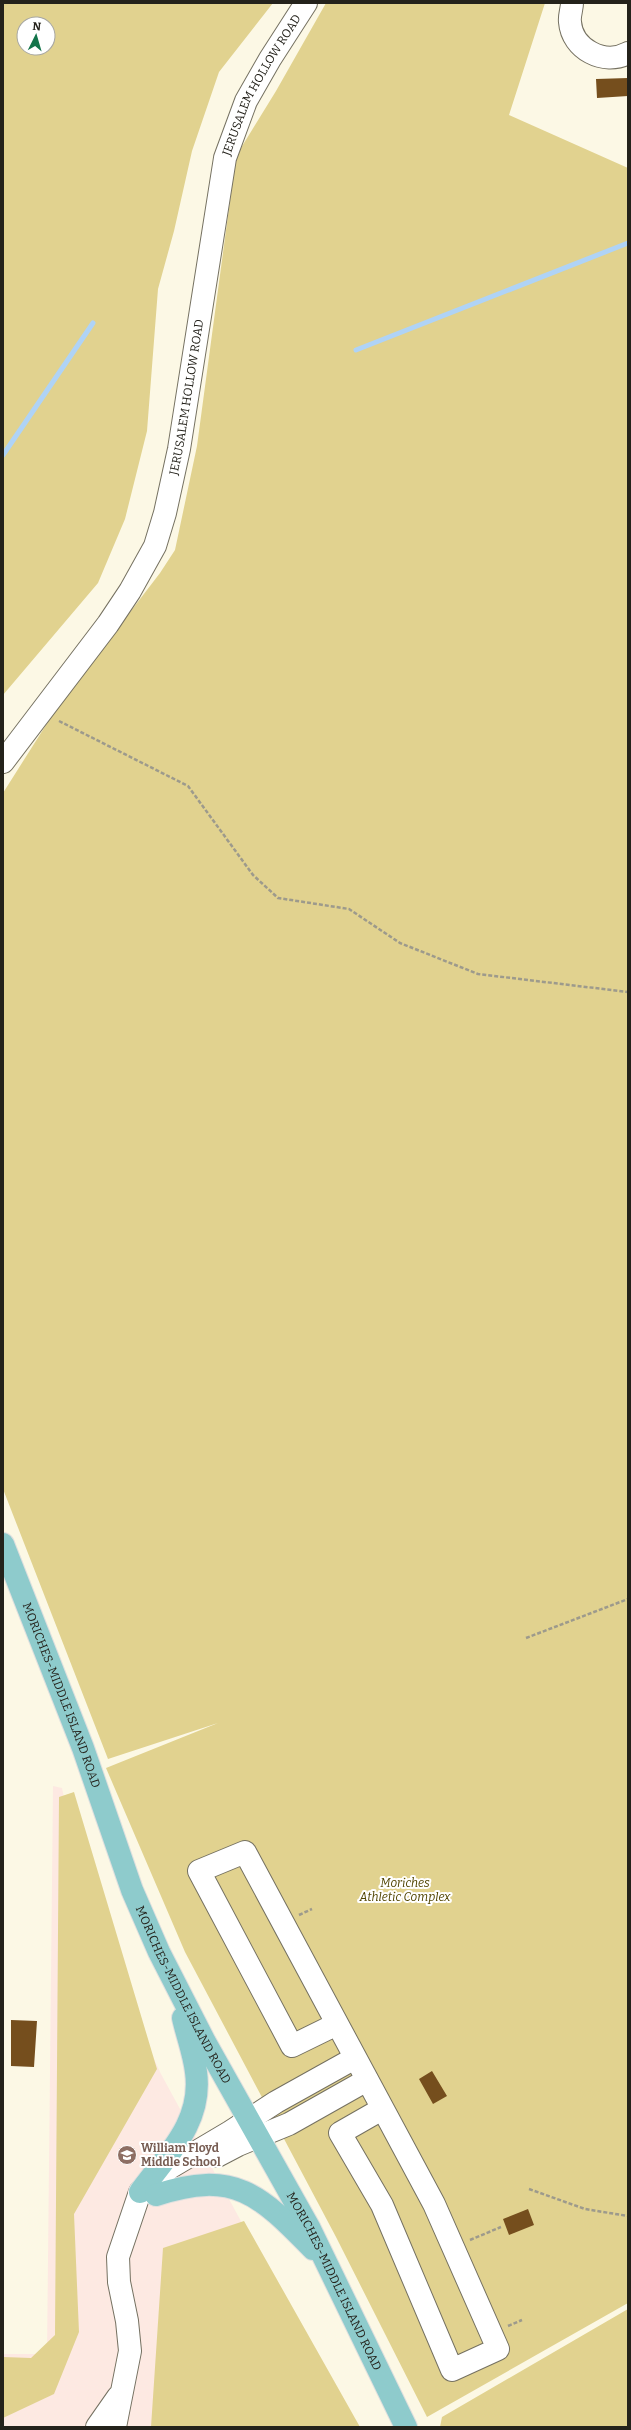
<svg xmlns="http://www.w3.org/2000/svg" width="631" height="2430" viewBox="0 0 631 2430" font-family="Bitter,serif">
  <rect width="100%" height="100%" fill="#fcf8e5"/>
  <path fill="#fde9e2" d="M 53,1786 L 62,1788 L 90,1923 L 161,2074 L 353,2427 L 3,2427 L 3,2354 L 47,2354 Z"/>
  <path fill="#e1d28f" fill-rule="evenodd" d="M 3,3 L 273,3 L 219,72 L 192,151 L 174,231 L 158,289 L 147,431 L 125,519 L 98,583 L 3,695 ZM 24,24 L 48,24 L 48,48 L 24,48 Z
    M 326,3 L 545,3 L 509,115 L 628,168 L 628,2303 L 427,2417 L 336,2237 L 185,1952 L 106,1768 L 218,1723 L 108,1759 L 3,1489 L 3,793 L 58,706 L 160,573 L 175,550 L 197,446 L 236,156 L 276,91 Z
    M 74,1792 L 157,2069 L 74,2214 L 79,2332 L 54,2394 L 3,2418 L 3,2357 L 31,2358 L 55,2335 L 59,1797 Z
    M 244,2221 L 360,2427 L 151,2427 L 163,2248 Z
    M 628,2309 L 628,2427 L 440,2427 L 442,2417 Z"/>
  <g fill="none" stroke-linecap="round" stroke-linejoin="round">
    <path stroke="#afd3f6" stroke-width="5" d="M 356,350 L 628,243
      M 3,455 L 93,323"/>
  </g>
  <path fill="#754e1d" d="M 628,78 L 628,96 L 597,98 L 596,79 Z
    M 11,2020 L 37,2021 L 34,2067 L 11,2066 Z
    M 432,2071 L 447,2096 L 433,2104 L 419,2079 Z
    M 528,2209 L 534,2225 L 509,2235 L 503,2219 Z"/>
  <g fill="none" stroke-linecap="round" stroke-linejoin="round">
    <defs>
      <g id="minor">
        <path d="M 572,3 C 572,9 569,16 570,22 C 572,49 604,66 628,53"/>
        <path id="s1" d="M 3,762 L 108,624 L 130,591 L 155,546 L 165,513 L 179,449 L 225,158 L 246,101 L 270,59 L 306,3"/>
        <path d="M 337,2024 L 292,2046 L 199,1871 L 245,1852 L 434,2204 L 498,2349 L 452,2370 L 382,2205 L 340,2133 L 382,2109"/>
        <path d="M 217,2156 L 238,2145 L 289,2124 L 367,2080"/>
        <path d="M 97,2427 L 118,2397"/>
        <path d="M 115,2427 L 130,2351 L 127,2321 L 119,2282 L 118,2257 L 140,2192 L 171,2167 L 230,2132 L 276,2102 L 355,2058"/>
      </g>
      <g id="major">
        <path id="s2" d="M 3,1544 L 83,1748 L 132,1890 L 159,1952 L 205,2042 L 310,2229 L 406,2427"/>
        <path d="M 140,2192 C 167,2155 203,2122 196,2072 C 194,2054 187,2036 183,2018"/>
        <path d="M 156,2195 C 235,2169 260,2195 313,2249"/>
      </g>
    </defs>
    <use href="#minor" stroke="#757161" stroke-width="24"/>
    <use href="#major" stroke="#e0e0df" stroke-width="24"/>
    <path stroke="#9d9a8c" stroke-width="2.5" stroke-dasharray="4 2" stroke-linecap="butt" d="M 59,721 L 188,786 L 253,875 L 278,898 L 349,909 L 400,943 L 478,974 L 628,992
      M 526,1638 L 628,1599
      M 299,1915 L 312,1909
      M 529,2189 L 585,2209 L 628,2216
      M 470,2240 L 501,2227
      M 508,2326 L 522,2320"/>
    <use href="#minor" stroke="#fff" stroke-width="22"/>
    <use href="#major" stroke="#8ecbcc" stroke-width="22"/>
  </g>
  <defs>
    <symbol id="school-disc" viewBox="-11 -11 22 22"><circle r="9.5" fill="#8d6e63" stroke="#fff"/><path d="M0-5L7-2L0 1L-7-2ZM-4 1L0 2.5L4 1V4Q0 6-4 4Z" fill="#fff"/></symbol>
  </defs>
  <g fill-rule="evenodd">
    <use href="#school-disc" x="116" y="2144" width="22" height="22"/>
  </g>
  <g text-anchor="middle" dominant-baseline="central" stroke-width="4" stroke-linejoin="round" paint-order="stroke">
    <g font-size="12" fill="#24221b" stroke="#fff">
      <text stroke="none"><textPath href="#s1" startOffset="741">JERUSALEM HOLLOW ROAD</textPath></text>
      <text stroke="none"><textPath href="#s1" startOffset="417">JERUSALEM HOLLOW ROAD</textPath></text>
      <text stroke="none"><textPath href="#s2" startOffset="162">MORICHES-MIDDLE ISLAND ROAD</textPath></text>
      <text stroke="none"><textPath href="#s2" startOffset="486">MORICHES-MIDDLE ISLAND ROAD</textPath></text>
      <text stroke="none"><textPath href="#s2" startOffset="810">MORICHES-MIDDLE ISLAND ROAD</textPath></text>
    </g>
    <g font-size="12" font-style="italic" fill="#514400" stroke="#fff">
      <text x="405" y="1883">Moriches<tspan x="405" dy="14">Athletic Complex</tspan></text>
    </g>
    <g font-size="12" font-weight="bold" fill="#785e54" stroke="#fff" text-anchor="start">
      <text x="141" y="2148">William Floyd<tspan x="141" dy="14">Middle School</tspan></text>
    </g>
  </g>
  <rect width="631" height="2430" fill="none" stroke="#24221b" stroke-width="8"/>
  <g transform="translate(36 36) rotate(5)"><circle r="19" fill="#ffffff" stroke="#a7a7a4"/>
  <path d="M0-3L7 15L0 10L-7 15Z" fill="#13754b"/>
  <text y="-6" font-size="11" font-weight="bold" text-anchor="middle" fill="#24221b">N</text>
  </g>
</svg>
